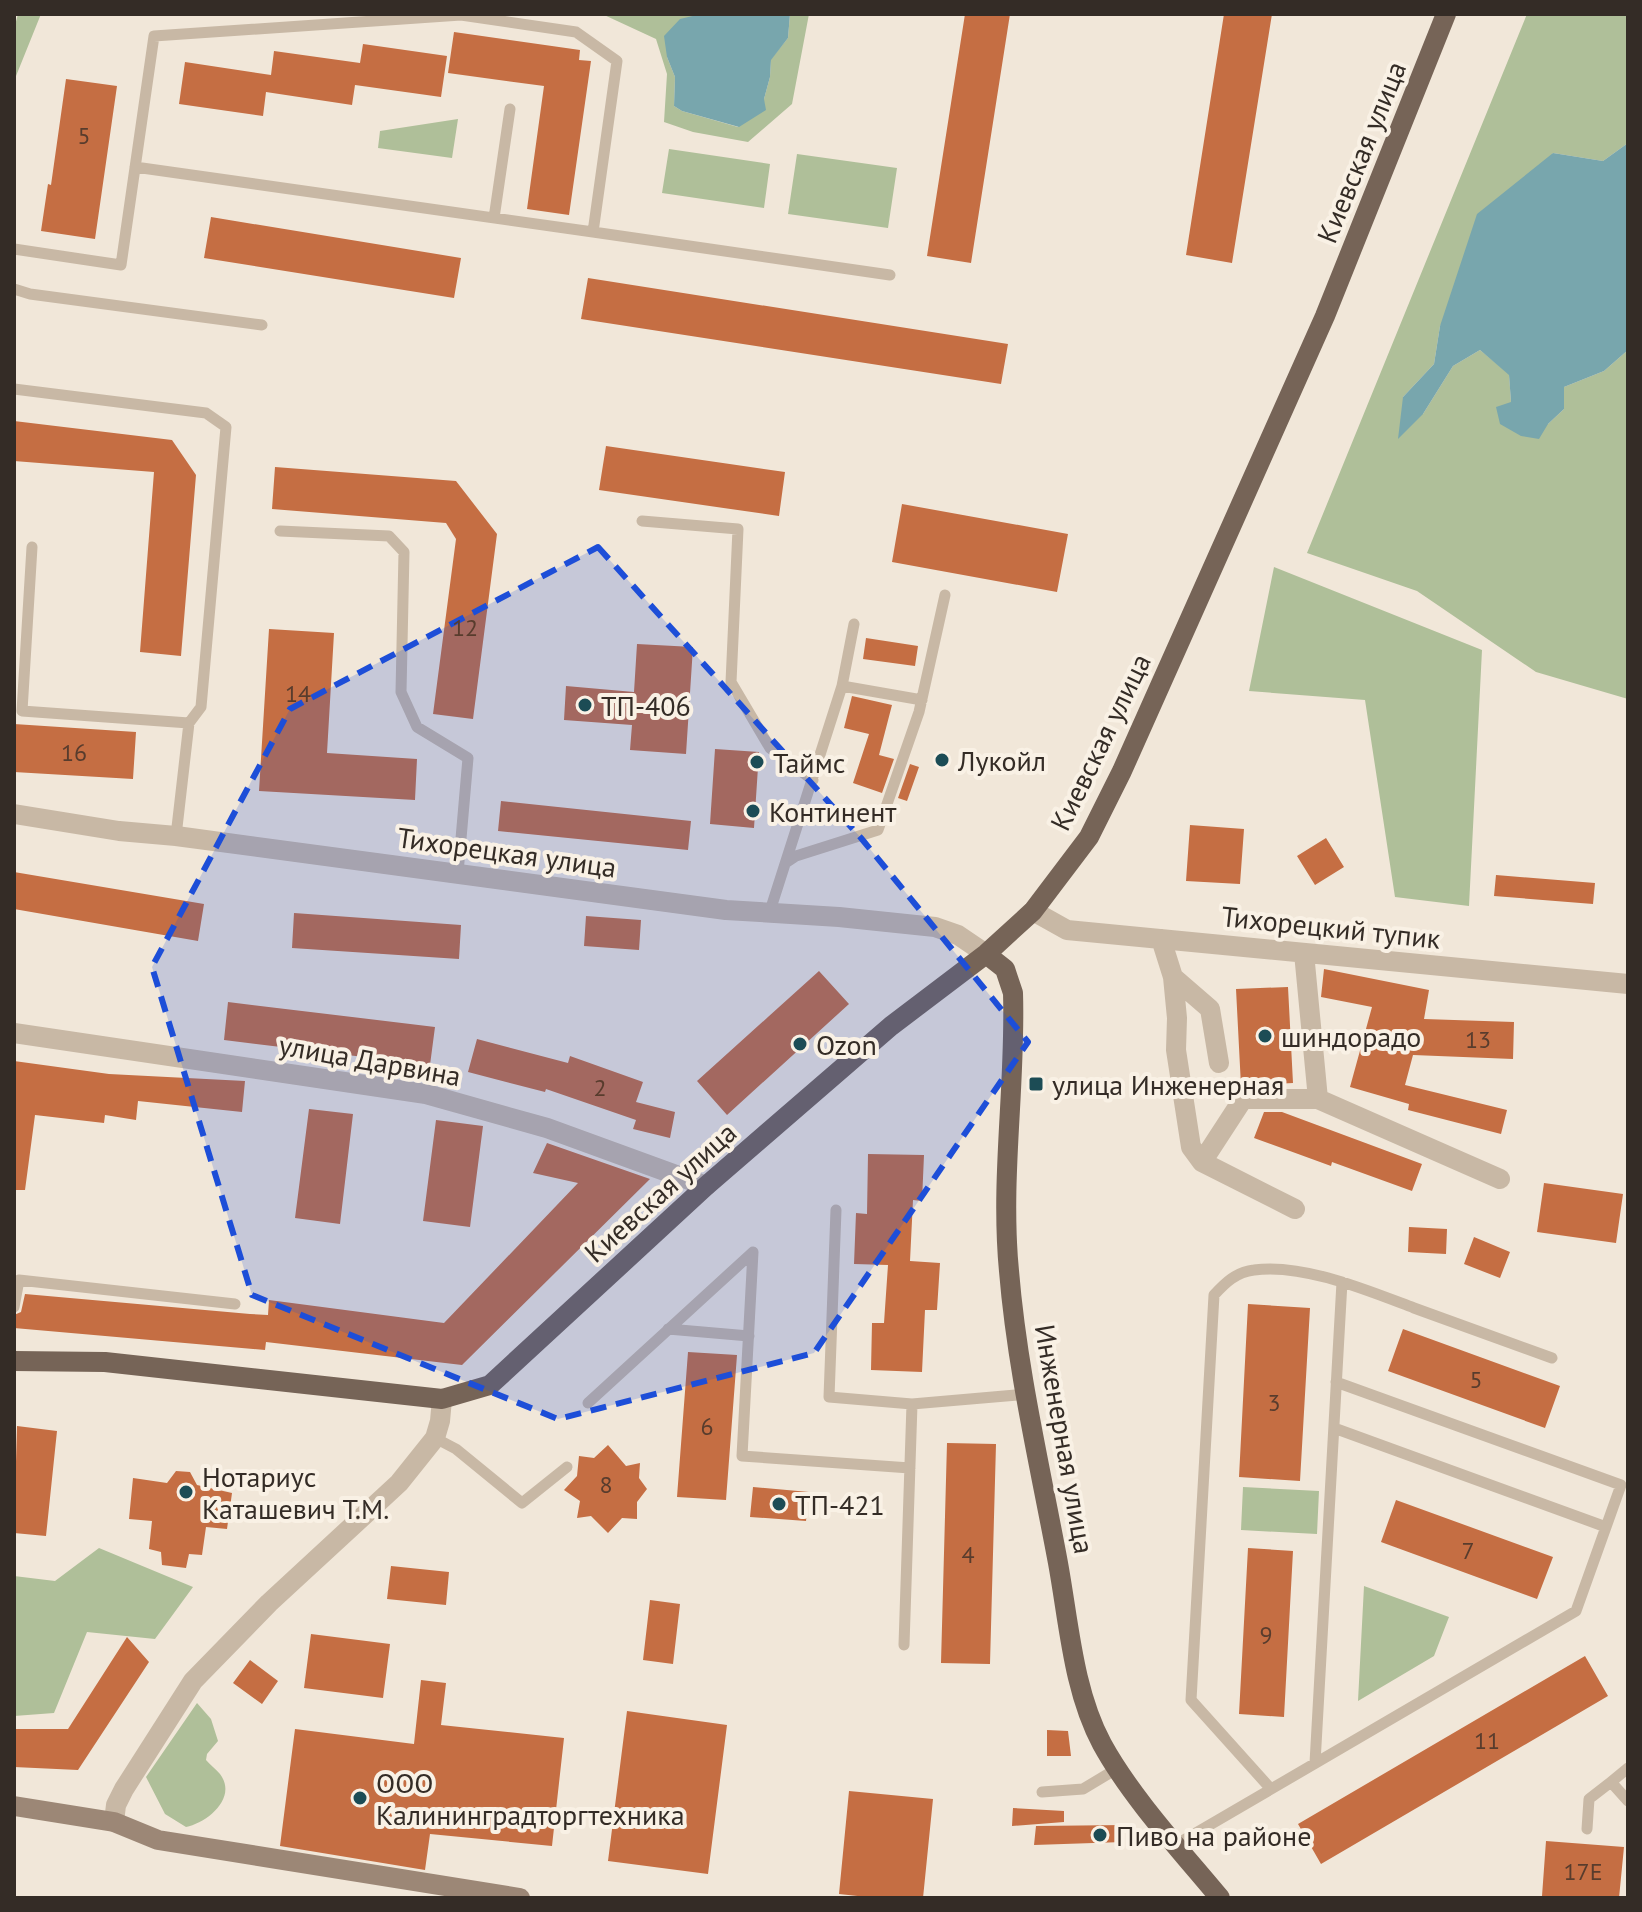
<svg xmlns="http://www.w3.org/2000/svg" width="1642" height="1912" viewBox="0 0 1642 1912" font-family="'PT Sans',sans-serif">
  <rect width="100%" height="100%" fill="#f1e7d9"/>
  <path fill="#afbf99" d="M 18,14 L 41,14 L 14,81 L 14,29 Z
    M 602,14 L 701,14 L 667,57 L 675,77 L 674,106 L 682,111 L 738,127 L 764,99 L 770,77 L 771,59 L 788,38 L 790,14 L 809,14 L 792,104 L 748,142 L 693,132 L 664,122 L 667,74 L 656,39 Z
    M 1527,14 L 1628,14 L 1628,143 L 1603,161 L 1553,153 L 1440,326 L 1434,364 L 1403,397 L 1423,414 L 1453,366 L 1480,350 L 1509,374 L 1511,402 L 1548,424 L 1564,409 L 1564,387 L 1604,371 L 1628,350 L 1628,699 L 1536,672 L 1417,591 L 1307,553 Z
    M 458,119 L 452,158 L 378,148 L 380,131 Z
    M 669,149 L 770,164 L 764,208 L 662,193 Z
    M 797,154 L 897,168 L 888,228 L 788,214 Z
    M 1274,567 L 1482,650 L 1469,906 L 1395,897 L 1365,700 L 1249,691 Z
    M 1243,1487 L 1319,1491 L 1317,1534 L 1241,1530 Z
    M 99,1548 L 193,1587 L 155,1639 L 87,1632 L 54,1713 L 14,1716 L 14,1576 L 55,1581 Z
    M 1364,1586 L 1449,1617 L 1434,1656 L 1358,1701 Z
    M 197,1703 L 211,1719 L 218,1741 L 207,1754 L 206,1760 C 210,1765 216,1769 220,1774 C 238,1798 207,1823 186,1827 L 165,1814 L 146,1777 Z"/>
  <path fill="#78a6ad" d="M 701,14 L 790,14 L 788,38 L 771,60 L 770,77 L 764,99 L 766,110 L 739,127 L 682,111 L 674,106 L 675,77 L 667,57 L 664,36 L 680,19 Z
    M 1628,143 L 1628,350 L 1604,371 L 1564,387 L 1564,409 L 1548,424 L 1539,439 L 1521,436 L 1500,424 L 1496,407 L 1511,402 L 1509,375 L 1480,350 L 1453,366 L 1423,414 L 1398,439 L 1403,397 L 1434,364 L 1440,326 L 1477,214 L 1553,153 L 1603,161 Z"/>
  <path fill="#c56e43" d="M 965,14 L 1010,14 L 971,263 L 927,256 Z
    M 1224,14 L 1272,14 L 1232,263 L 1186,255 Z
    M 454,32 L 580,50 L 579,60 L 591,61 L 569,215 L 527,209 L 544,86 L 448,73 Z
    M 363,44 L 447,56 L 441,97 L 355,85 L 352,105 L 266,92 L 263,116 L 179,104 L 185,62 L 271,75 L 274,51 L 360,63 Z
    M 66,79 L 117,86 L 95,239 L 41,231 L 48,184 L 51,185 Z
    M 211,217 L 461,258 L 454,298 L 204,258 Z
    M 588,278 L 1008,344 L 1001,384 L 581,319 Z
    M 14,421 L 172,440 L 196,475 L 181,656 L 140,652 L 154,472 L 14,461 Z
    M 606,446 L 785,472 L 779,516 L 599,490 Z
    M 275,467 L 456,481 L 497,534 L 473,719 L 433,714 L 456,539 L 446,523 L 272,509 Z
    M 902,504 L 1068,534 L 1057,592 L 892,562 Z
    M 269,629 L 334,633 L 327,753 L 417,759 L 415,800 L 259,791 Z
    M 866,638 L 918,646 L 915,666 L 863,659 Z
    M 637,644 L 693,647 L 686,754 L 630,750 L 632,725 L 564,720 L 566,686 L 634,692 Z
    M 852,696 L 892,705 L 879,755 L 894,759 L 882,793 L 853,783 L 869,734 L 844,728 Z
    M 14,724 L 136,732 L 133,779 L 14,772 Z
    M 715,749 L 759,752 L 754,828 L 710,824 Z
    M 910,764 L 919,767 L 907,801 L 898,798 Z
    M 501,801 L 691,821 L 688,850 L 498,831 Z
    M 1190,825 L 1244,829 L 1240,884 L 1186,881 Z
    M 1326,838 L 1344,867 L 1315,885 L 1297,856 Z
    M 14,872 L 204,904 L 198,941 L 14,909 Z
    M 1496,875 L 1595,883 L 1593,904 L 1494,896 Z
    M 294,913 L 461,925 L 459,959 L 292,948 Z
    M 586,916 L 641,920 L 639,950 L 584,946 Z
    M 1324,969 L 1429,990 L 1424,1019 L 1514,1022 L 1513,1059 L 1413,1055 L 1405,1085 L 1507,1110 L 1501,1134 L 1408,1110 L 1409,1104 L 1350,1087 L 1372,1007 L 1321,997 Z
    M 819,971 L 849,1004 L 727,1115 L 697,1081 Z
    M 1288,987 L 1293,1083 L 1241,1086 L 1236,989 Z
    M 228,1002 L 435,1027 L 430,1065 L 224,1040 Z
    M 477,1039 L 568,1063 L 570,1056 L 643,1082 L 636,1102 L 675,1112 L 670,1138 L 633,1129 L 636,1120 L 546,1089 L 545,1092 L 468,1072 Z
    M 14,1061 L 109,1074 L 245,1081 L 242,1112 L 138,1101 L 136,1120 L 105,1115 L 104,1123 L 35,1115 L 25,1190 L 14,1190 Z
    M 309,1109 L 353,1114 L 340,1224 L 295,1218 Z
    M 1264,1112 L 1282,1112 L 1422,1164 L 1412,1191 L 1332,1162 L 1331,1166 L 1254,1138 Z
    M 436,1120 L 483,1126 L 470,1227 L 423,1221 Z
    M 547,1143 L 650,1179 L 462,1365 L 266,1342 L 265,1350 L 14,1328 L 14,1315 L 21,1312 L 25,1294 L 250,1314 L 268,1315 L 269,1300 L 444,1323 L 578,1183 L 533,1173 Z
    M 868,1154 L 924,1155 L 922,1201 L 913,1200 L 910,1261 L 940,1263 L 937,1310 L 925,1310 L 922,1372 L 871,1370 L 872,1323 L 884,1323 L 888,1265 L 854,1264 L 856,1213 L 867,1214 Z
    M 1544,1183 L 1623,1194 L 1616,1243 L 1537,1232 Z
    M 1409,1227 L 1447,1229 L 1446,1254 L 1408,1252 Z
    M 1474,1237 L 1510,1252 L 1500,1278 L 1464,1264 Z
    M 1248,1304 L 1310,1308 L 1300,1481 L 1239,1477 Z
    M 1403,1329 L 1560,1386 L 1545,1428 L 1388,1371 Z
    M 688,1352 L 737,1355 L 726,1500 L 677,1497 Z
    M 17,1426 L 57,1431 L 46,1536 L 14,1533 Z
    M 947,1443 L 996,1444 L 990,1664 L 941,1663 Z
    M 608,1445 L 626,1466 L 640,1463 L 639,1478 L 647,1489 L 637,1502 L 637,1519 L 622,1518 L 608,1533 L 591,1516 L 577,1518 L 580,1501 L 564,1490 L 577,1476 L 579,1456 L 594,1458 Z
    M 176,1471 L 190,1472 L 197,1485 L 232,1493 L 227,1529 L 206,1527 L 202,1555 L 189,1554 L 186,1568 L 162,1565 L 161,1552 L 149,1549 L 152,1521 L 129,1519 L 133,1478 L 167,1483 Z
    M 753,1487 L 809,1492 L 806,1521 L 750,1517 Z
    M 1396,1500 L 1553,1557 L 1537,1599 L 1381,1542 Z
    M 1248,1548 L 1293,1551 L 1284,1717 L 1239,1714 Z
    M 391,1566 L 449,1572 L 446,1605 L 387,1599 Z
    M 650,1600 L 680,1604 L 673,1664 L 643,1660 Z
    M 311,1634 L 390,1644 L 383,1698 L 304,1688 Z
    M 127,1637 L 149,1662 L 78,1770 L 14,1767 L 14,1729 L 68,1729 Z
    M 1585,1656 L 1608,1696 L 1321,1864 L 1298,1824 Z
    M 250,1660 L 278,1681 L 262,1704 L 233,1683 Z
    M 421,1680 L 446,1683 L 441,1725 L 564,1738 L 552,1846 L 430,1834 L 425,1870 L 280,1846 L 295,1729 L 414,1744 Z
    M 627,1711 L 727,1725 L 708,1874 L 608,1861 Z
    M 1047,1730 L 1068,1731 L 1071,1756 L 1047,1756 Z
    M 849,1791 L 933,1799 L 923,1898 L 876,1898 L 839,1894 Z
    M 1013,1808 L 1064,1811 L 1064,1822 L 1012,1826 Z
    M 1125,1825 L 1123,1842 L 1034,1845 L 1036,1826 Z
    M 1546,1841 L 1624,1847 L 1619,1898 L 1542,1896 Z"/>
  <g fill="none" stroke-linecap="round" stroke-linejoin="round">
    <path stroke="#c8b8a5" stroke-width="11" d="M 135,167 L 593,232
      M 494,218 L 510,109
      M 14,249 L 121,265 L 154,36 L 461,15 L 576,32 L 617,61 L 593,232 L 890,275
      M 14,289 L 30,294 L 262,325
      M 14,389 L 206,413 L 226,427 L 201,707 L 189,723
      M 642,521 L 738,529 L 731,682 L 770,748 L 813,780
      M 280,531 L 389,536 L 404,552 L 401,692 L 417,727 L 468,758 L 458,873
      M 32,547 L 22,711 L 189,723 L 176,836
      M 842,686 L 922,700
      M 787,862 L 796,856 L 878,830 L 919,712 L 945,595
      M 769,914 L 842,686 L 854,624
      M 836,1210 L 829,1397 L 912,1404
      M 14,1307 L 19,1280 L 235,1304
      M 668,1329 L 749,1336
      M 588,1403 L 753,1252 L 742,1456 L 910,1468
      M 1334,1428 L 1606,1527
      M 435,1438 L 456,1449 L 522,1503 L 567,1467
      M 904,1645 L 912,1404 L 1028,1394
      M 1315,1763 L 1342,1282
      M 1628,1768 L 1611,1782 L 1628,1801
      M 1271,1789 L 1191,1700 L 1214,1295 C 1225,1283 1236,1272 1254,1270 C 1303,1263 1369,1291 1414,1308 C 1460,1325 1506,1341 1552,1358
      M 1042,1792 L 1083,1789 L 1118,1768
      M 1587,1829 L 1589,1799 L 1611,1782
      M 1177,1844 L 1576,1611 L 1621,1485 L 1336,1382"/>
    <path stroke="#c8b8a5" stroke-width="20" d="M 1033,911 L 1067,930 L 1628,984
      M 1161,939 L 1173,977 L 1210,1009 L 1219,1063
      M 1173,977 L 1177,1018 L 1176,1050 L 1191,1147 L 1202,1162 L 1295,1209
      M 14,1033 L 426,1094 L 547,1128 L 706,1186
      M 1318,1099 L 1500,1179
      M 1202,1162 L 1243,1099 L 1318,1099 L 1304,953
      M 114,1822 L 116,1805 L 124,1789 L 193,1681 L 269,1603 L 399,1483 L 435,1438 L 440,1421 L 442,1399"/>
    <path stroke="#c8b8a5" stroke-width="20" d="M 14,814 L 119,831 L 176,836 L 726,910 L 839,917 L 935,927 L 958,935 L 986,954"/>
    <path stroke="#9c8776" stroke-width="20" d="M 14,1806 L 114,1822 L 158,1840 L 520,1898"/>
    <path stroke="#766457" stroke-width="20" d="M 986,954 L 1005,969 L 1013,993 C 1016,1085 1000,1178 1009,1271 C 1017,1369 1040,1466 1058,1563 C 1069,1623 1073,1690 1102,1744 C 1131,1797 1181,1851 1220,1898
      M 14,1361 L 105,1362 L 442,1399 L 490,1385 L 706,1186 L 891,1026 L 986,954 L 1033,911 L 1089,837 L 1122,771 L 1325,316 L 1446,14"/>
  </g>
  <path fill="#1d4ed8" fill-opacity="0.2" stroke="#1d4ed8" stroke-width="6" stroke-dasharray="16 10" stroke-linejoin="round" d="M 598,547 L 861,838 L 1028,1042 L 814,1353 L 558,1419 L 252,1295 L 152,967 L 290,709 Z"/>
  <g fill="#1c4c55" stroke="#f9f1e5" stroke-width="3">
    <circle cx="585" cy="705" r="8"/>
    <circle cx="942" cy="760" r="8"/>
    <circle cx="757" cy="762" r="8"/>
    <circle cx="753" cy="811" r="8"/>
    <circle cx="1265" cy="1036" r="8"/>
    <circle cx="800" cy="1044" r="8"/>
    <rect x="1028" y="1076" width="16" height="16" rx="4"/>
    <circle cx="186" cy="1492" r="8"/>
    <circle cx="779" cy="1504" r="8"/>
    <circle cx="360" cy="1798" r="8"/>
    <circle cx="1100" cy="1835" r="8"/>
  </g>
  <g text-anchor="middle" dominant-baseline="central" stroke-width="8" stroke-linejoin="round" paint-order="stroke">
    <g font-size="24" fill="#583c2d">
      <text x="84" y="135">5</text>
      <text x="465" y="627">12</text>
      <text x="298" y="693">14</text>
      <text x="74" y="752">16</text>
      <text x="1478" y="1039">13</text>
      <text x="600" y="1087">2</text>
      <text x="1476" y="1379">5</text>
      <text x="1274" y="1402">3</text>
      <text x="707" y="1426">6</text>
      <text x="606" y="1484">8</text>
      <text x="1468" y="1550">7</text>
      <text x="968" y="1554">4</text>
      <text x="1266" y="1634">9</text>
      <text x="1487" y="1740">11</text>
      <text x="1583" y="1871">17Е</text>
    </g>
    <g font-size="28" fill="#342c26" stroke="#f9f1e5">
      <text transform="translate(1361 152) rotate(-68)">Киевская улица</text>
      <text transform="translate(1100 742) rotate(-64)">Киевская улица</text>
      <text transform="translate(507 852) rotate(8)">Тихорецкая улица</text>
      <text transform="translate(1331 927) rotate(6)">Тихорецкий тупик</text>
      <text transform="translate(370 1060) rotate(10)">улица Дарвина</text>
      <text transform="translate(660 1192) rotate(-42)">Киевская улица</text>
      <text transform="translate(1065 1439) rotate(80)">Инженерная улица</text>
    </g>
    <g font-size="28" fill="#342c26" stroke="#f9f1e5" text-anchor="start">
      <text x="601" y="705">ТП-406</text>
      <text x="958" y="760">Лукойл</text>
      <text x="773" y="762">Таймс</text>
      <text x="769" y="811">Континент</text>
      <text x="1281" y="1036">шиндорадо</text>
      <text x="816" y="1044">Ozon</text>
      <text x="1052" y="1084">улица Инженерная</text>
      <text x="202" y="1476">Нотариус<tspan x="202" dy="32">Каташевич Т.М.</tspan></text>
      <text x="795" y="1504">ТП-421</text>
      <text x="376" y="1782">ООО<tspan x="376" dy="32">Калининградторгтехника</tspan></text>
      <text x="1116" y="1835">Пиво на районе</text>
    </g>
  </g>
  <rect width="1642" height="1912" fill="none" stroke="#342c26" stroke-width="32"/>
</svg>
